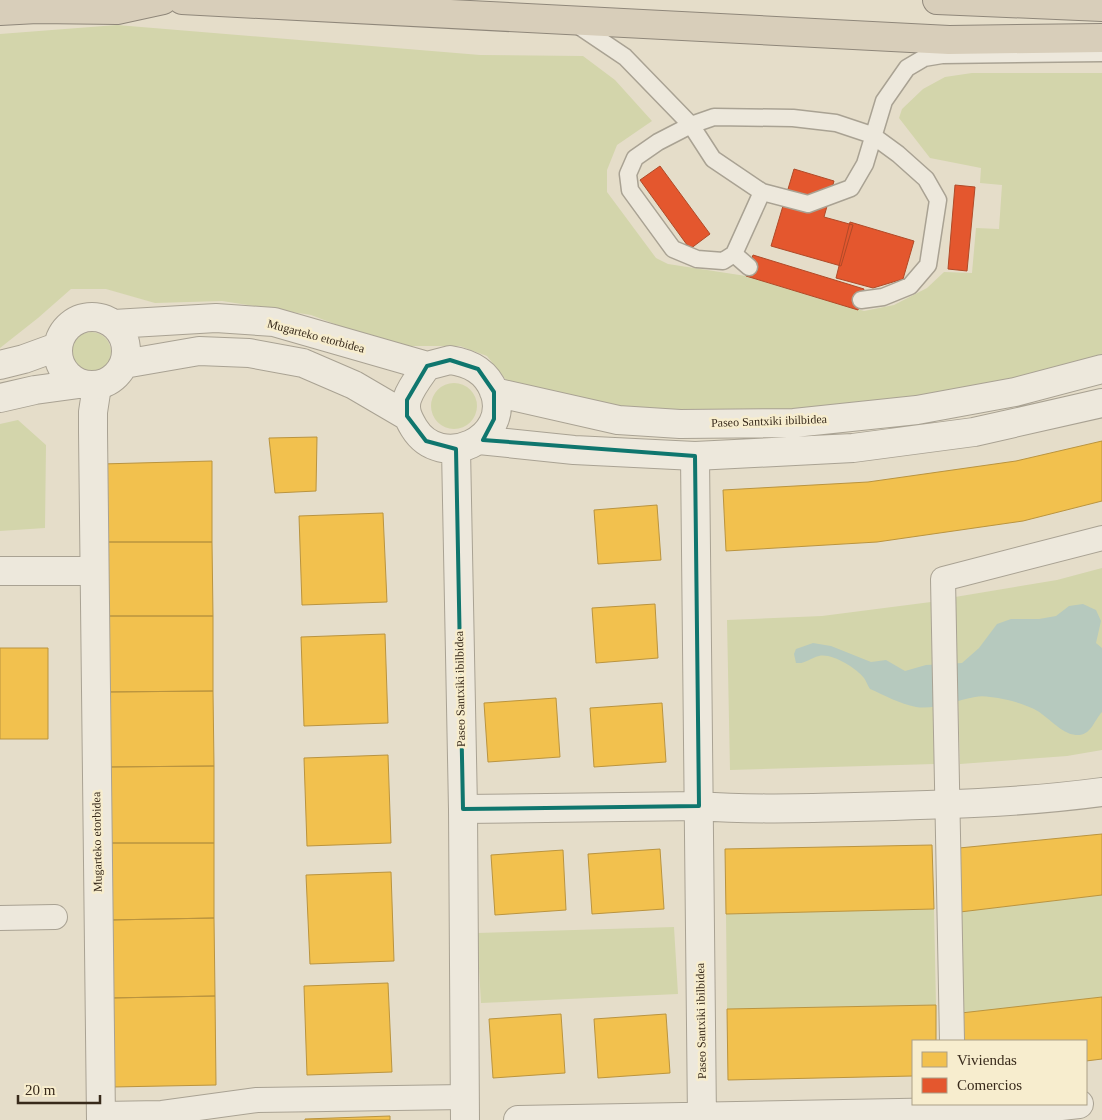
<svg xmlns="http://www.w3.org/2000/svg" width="1102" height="1120" viewBox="0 0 1102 1120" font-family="Georgia,serif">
  <rect width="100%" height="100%" fill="#e5ddc9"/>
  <path fill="#d3d5ab" d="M 117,25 L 480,55 L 583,56 L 615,80 L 652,121 L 617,145 L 607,170 L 607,192 L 656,258 L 668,264 L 746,276 L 864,311 L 894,305 L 927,288 L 944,272 L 972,273 L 976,228 L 999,229 L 1002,185 L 980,183 L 981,168 L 930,158 L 899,118 L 902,109 L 923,89 L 945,77 L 972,73 L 1102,73 L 1102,359 L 1045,373 L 892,402 L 718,415 L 630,409 L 510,385 L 487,356 L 460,346 L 393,346 L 311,315 L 222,301 L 155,303 L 106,289 L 71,289 L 38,318 L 0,348 L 0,34 Z
    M71 352a20 20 0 1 1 40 0a20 20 0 1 1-40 0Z
    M431 406a23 23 0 1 1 46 0a23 23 0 1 1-46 0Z
    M 18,420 L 46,445 L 45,528 L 0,531 L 0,424 Z
    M 1102,568 L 1102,750 L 1067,756 L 960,764 L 955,597 L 1057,580 Z
    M 931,602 L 934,764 L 730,770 L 727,620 L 822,616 Z
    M 1102,895 L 1102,997 L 961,1013 L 960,912 Z
    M 934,909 L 936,1005 L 727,1009 L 726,914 Z
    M 674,927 L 678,994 L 481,1003 L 477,933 Z"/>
  <path fill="#b6c9be" d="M 1083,604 L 1096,610 L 1101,621 L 1096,643 L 1102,648 L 1102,712 C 1093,722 1091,736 1076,735 C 1061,734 1048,716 1034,709 C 1024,704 1010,700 998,698 C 991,697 982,695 975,697 C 957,700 935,710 916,707 C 900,704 884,695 870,689 C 868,686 866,681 864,678 C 856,668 832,653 819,656 C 810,658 806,664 796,663 L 794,654 L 796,649 L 813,643 L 831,646 L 871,662 L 886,660 L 905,671 L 926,665 L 962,663 L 979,648 L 997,624 L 1011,619 L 1039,619 L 1056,616 L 1069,606 Z"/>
  <path fill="#f2c14e" stroke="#ba943f" d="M 317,437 L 316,491 L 275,493 L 269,438 Z
    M 1102,441 L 1102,501 L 1023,521 L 877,542 L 726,551 L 723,490 L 868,482 L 1016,461 Z
    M 212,461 L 212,542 L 103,542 L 101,464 Z
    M 657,505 L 661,560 L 598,564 L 594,510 Z
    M 383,513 L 387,602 L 302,605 L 299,516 Z
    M 103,542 L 212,542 L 213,616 L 104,616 Z
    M 655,604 L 658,658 L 596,663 L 592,608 Z
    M 104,616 L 213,616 L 213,691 L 105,692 Z
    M 385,634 L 388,723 L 304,726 L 301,637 Z
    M 0,648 L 48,648 L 48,739 L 0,739 Z
    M 213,691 L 214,766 L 107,767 L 105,692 Z
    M 556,698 L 560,757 L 488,762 L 484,703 Z
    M 662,703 L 666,762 L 594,767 L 590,708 Z
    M 388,755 L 391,843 L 307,846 L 304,758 Z
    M 214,766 L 214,843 L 108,843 L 107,767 Z
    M 1102,834 L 1102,895 L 960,912 L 959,848 Z
    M 108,843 L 214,843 L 214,918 L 109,920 Z
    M 932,845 L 934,909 L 726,914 L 725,849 Z
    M 660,849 L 664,909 L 592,914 L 588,854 Z
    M 563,850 L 566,910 L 495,915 L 491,855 Z
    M 391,872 L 394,961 L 310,964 L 306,875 Z
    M 214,918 L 215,996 L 110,998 L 109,920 Z
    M 388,983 L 392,1072 L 307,1075 L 304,986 Z
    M 215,996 L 216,1085 L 112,1087 L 110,998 Z
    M 1102,997 L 1102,1059 L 1086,1061 L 1086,1041 L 962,1041 L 961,1013 Z
    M 936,1005 L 936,1041 L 913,1041 L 913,1076 L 728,1080 L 727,1009 Z
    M 561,1014 L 565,1073 L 493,1078 L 489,1019 Z
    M 666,1014 L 670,1073 L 598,1078 L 594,1019 Z
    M 390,1116 L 390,1120 L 305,1120 L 305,1119 Z"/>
  <path fill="#e4572e" stroke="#b04a28" d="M 660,166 L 710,234 L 690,249 L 640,180 Z
    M 794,169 L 834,181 L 824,217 L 853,225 L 841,266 L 771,246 Z
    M 955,185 L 975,187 L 967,271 L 948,269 Z
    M 850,222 L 914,241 L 903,279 L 873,288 L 836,278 Z
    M 753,255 L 864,289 L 858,310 L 746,276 Z"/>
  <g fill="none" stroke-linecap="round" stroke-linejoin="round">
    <defs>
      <path id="service" d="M 576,24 L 625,57 L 691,125 L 713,159 L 762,192 L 808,204 L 851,188 L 865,164 L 884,101 L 907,68 L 924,58 L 942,55 L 1102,53
        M 762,192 L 734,254 L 723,261 L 697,259 L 673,249 L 630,190 L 628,174 L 635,158 L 658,142 L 691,125 L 714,117 L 793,118 L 836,123 L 872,135 L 898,154 L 926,179 L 938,200 L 928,265 L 910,286 L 883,297 L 861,300
        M 734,254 L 749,267"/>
      <path id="pedestrian" d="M 0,918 L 55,917
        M 952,1041 L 943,579 L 1102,538
        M 101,1114 L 162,1113 L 257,1100 L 465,1097"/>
      <path id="minor" d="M 97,386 L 93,412 L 93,432 L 101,1120
        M 695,456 L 702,1120
        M 0,571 L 94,571
        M 463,809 L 699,806 C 751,810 803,808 855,807 C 937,805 1020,803 1102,792
        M 518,1120 L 953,1112 L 1053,1107 L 1079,1104"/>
      <path id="tertiary" d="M58 351a34 34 0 1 1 68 0a34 34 0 1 1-68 0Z
        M 114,324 L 216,318 L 274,322 L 427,366
        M 450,360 C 470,363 486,371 494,391 C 512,439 441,472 414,428 C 408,418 404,410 407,399 C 411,387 420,376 427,366 Z
        M 124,364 L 199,351 L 249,353 L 303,363 L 354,385 L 407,416
        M 0,365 L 24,359 L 57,347
        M 494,392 L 618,420 L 680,424 L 794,423 L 917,410 L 1015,392 L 1102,369
        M 0,398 L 35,390 L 79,384
        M 479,440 L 574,450 L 695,456 L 853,448 L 974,432 L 1102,403
        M 456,449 L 463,809 L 465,1120"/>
      <path id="motorway" d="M 182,0 L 949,40 L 1102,38
        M 937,0 L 1102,7
        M 0,11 L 37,9 L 117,10 L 163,0"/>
    </defs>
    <use href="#service" stroke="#a9a293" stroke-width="19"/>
    <use href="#pedestrian" stroke="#a9a293" stroke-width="26"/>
    <use href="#minor" stroke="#a9a293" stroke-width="30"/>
    <use href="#tertiary" stroke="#a9a293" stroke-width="30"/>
    <use href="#motorway" stroke="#8f877a" stroke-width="30"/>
    <use href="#service" stroke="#ede8dc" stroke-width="16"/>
    <use href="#pedestrian" stroke="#ede8dc" stroke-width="24"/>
    <use href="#minor" stroke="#ede8dc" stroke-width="28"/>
    <use href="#tertiary" stroke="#ede8dc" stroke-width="28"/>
    <use href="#motorway" stroke="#d8ceba" stroke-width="28"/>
  </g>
  <path fill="none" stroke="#0f766e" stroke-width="4" stroke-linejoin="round" d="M 450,360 L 478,369 L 494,392 L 494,419 L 483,440 L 695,456 L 699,806 L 463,809 L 456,449 L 426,441 L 407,416 L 407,400 L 427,366 Z"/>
  <g text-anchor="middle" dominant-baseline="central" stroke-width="5" stroke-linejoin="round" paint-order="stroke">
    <g font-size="12" fill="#382a1b" stroke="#f7edce">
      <text transform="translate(316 336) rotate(15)">Mugarteko etorbidea</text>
      <text transform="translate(769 421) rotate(-2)">Paseo Santxiki ibilbidea</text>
      <text transform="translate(460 689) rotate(-91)">Paseo Santxiki ibilbidea</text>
      <text transform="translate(97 842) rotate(-91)">Mugarteko etorbidea</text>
      <text transform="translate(701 1021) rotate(-91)">Paseo Santxiki ibilbidea</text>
    </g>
  </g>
  <rect x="912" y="1040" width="175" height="65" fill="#f7edce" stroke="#ab9f86"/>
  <rect x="922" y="1052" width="25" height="15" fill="#f2c14e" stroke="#ab9f86"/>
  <text x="957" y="1065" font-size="15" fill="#382a1b">Viviendas</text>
  <rect x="922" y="1078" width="25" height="15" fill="#e4572e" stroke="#ab9f86"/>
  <text x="957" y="1090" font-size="15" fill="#382a1b">Comercios</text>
  <path d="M18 1095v8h82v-8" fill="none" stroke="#382a1b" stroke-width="2.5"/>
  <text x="25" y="1095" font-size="15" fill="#382a1b" stroke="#f7edce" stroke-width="4" paint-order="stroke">20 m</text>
</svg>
